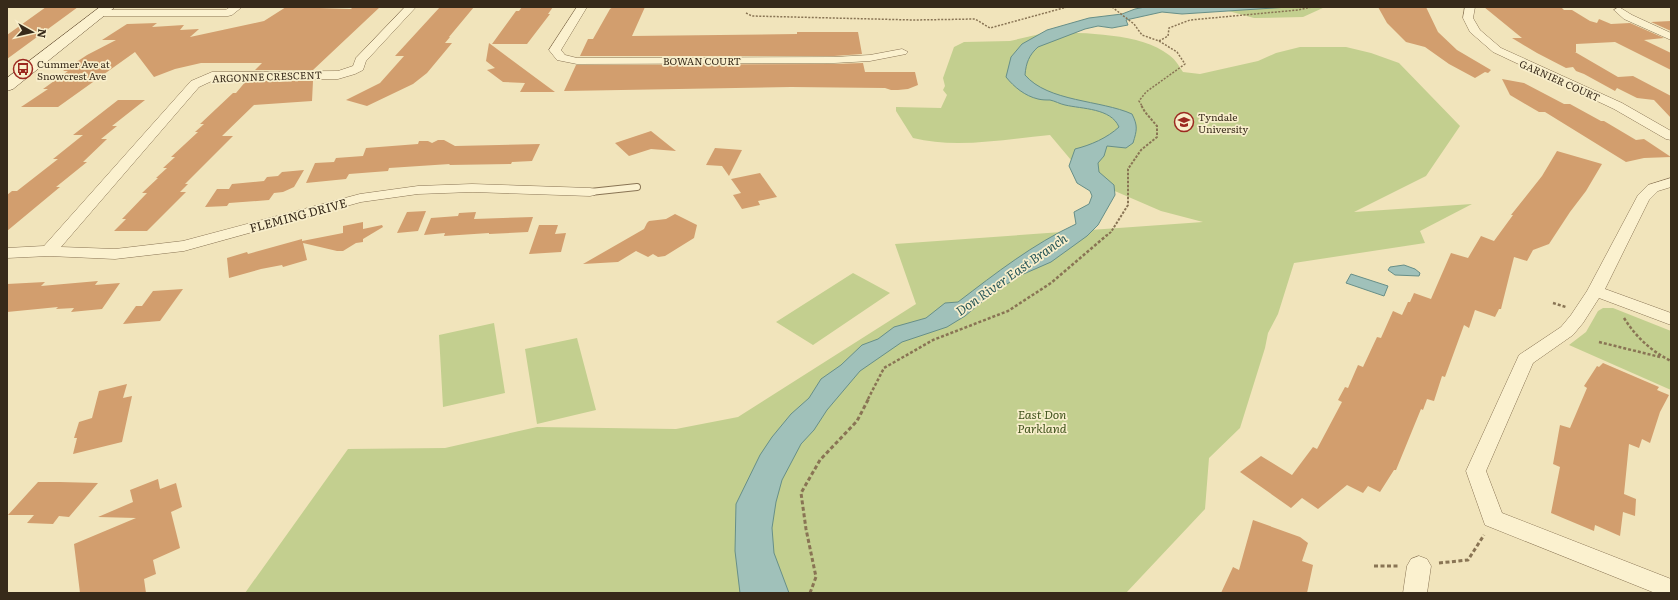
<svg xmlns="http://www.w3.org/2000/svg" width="1678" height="600" viewBox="0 0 1678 600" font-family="Literata,serif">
  <rect width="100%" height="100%" fill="#f1e4bb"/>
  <path fill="#c3cf8f" d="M 1214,7 L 1325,7 L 1303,17 L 1254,18 Z
    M 1049,32 C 1083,33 1142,33 1169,55 C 1175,59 1179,66 1183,72 L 1200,74 L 1258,61 L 1276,53 L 1300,47 L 1346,47 L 1371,53 L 1399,63 L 1460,126 L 1426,176 L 1354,212 L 1472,204 L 1420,231 L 1425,243 L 1294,263 L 1278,314 L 1268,333 L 1265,348 L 1240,428 L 1209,458 L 1205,509 L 1126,593 L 245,593 L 348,449 L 445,448 L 537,427 L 676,429 L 738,417 L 916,304 L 895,244 L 1203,222 L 1161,211 L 1087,179 L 1050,135 C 1006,139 956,149 913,138 L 896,111 L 896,107 L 941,108 L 947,95 L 943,90 L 945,86 L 943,78 L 954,47 L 964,42 L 1010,41 Z
    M 853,273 L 890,293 L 813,345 L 776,322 Z
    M 1603,308 L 1613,308 L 1671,331 L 1671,390 L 1569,345 L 1586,332 L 1598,311 Z
    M 494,323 L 505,393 L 443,407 L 439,335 Z
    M 577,338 L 596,410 L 537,424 L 525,349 Z"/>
  <path fill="#a0c1ba" stroke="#678f88" d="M 1145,7 L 1289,7 L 1182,14 L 1162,12 L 1126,20 L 1128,25 L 1112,28 L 1098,26 L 1085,29 L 1038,47 C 1029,55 1026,63 1025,75 C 1048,102 1101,100 1132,114 C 1138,126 1137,130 1133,143 L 1126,148 L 1107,146 L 1104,156 L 1098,163 L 1099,172 L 1114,185 L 1115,195 L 1098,225 L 1087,236 L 1051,262 L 1019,276 L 989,296 L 965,316 L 947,327 L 902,342 L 860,371 L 827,410 L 814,430 L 801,444 L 782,480 L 776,502 L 772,528 L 774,553 L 789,593 L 740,593 L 735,551 L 736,504 L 760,455 L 772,437 L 791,414 L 809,398 L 821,379 L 841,365 L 862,345 L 878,339 L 894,327 L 926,318 L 945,303 L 958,302 C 996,273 1033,244 1076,224 L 1074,212 L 1089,204 L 1092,196 L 1090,191 L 1077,183 L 1069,166 L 1075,149 C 1091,145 1107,138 1119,127 C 1111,108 1082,109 1065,105 C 1060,104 1055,101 1050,100 C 1046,100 1042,100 1038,99 C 1025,96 1014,87 1006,77 L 1011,57 L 1022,44 L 1047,30 L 1089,18 L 1122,14 L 1135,9 Z
    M 1404,265 L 1415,269 L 1420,273 L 1419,276 L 1395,275 L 1388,270 L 1390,267 Z
    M 1351,274 L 1388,286 L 1384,296 L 1346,283 Z"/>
  <path fill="#d29e6e" d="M 46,7 L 78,7 L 7,59 L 7,35 Z
    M 286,7 L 351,9 L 353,7 L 380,7 L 313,70 L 255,70 L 262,63 L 201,63 L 175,69 L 154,77 L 135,52 L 58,107 L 21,107 L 48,89 L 43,89 L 68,71 L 63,71 L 87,55 L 116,40 L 102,40 L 127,24 L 157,23 L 152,27 L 184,25 L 180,30 L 199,29 L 190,37 L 264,21 Z
    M 440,7 L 474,7 L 449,37 L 450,37 L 445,43 L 452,43 L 427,73 L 413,84 L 367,106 L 346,100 L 380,83 L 404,56 L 395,56 Z
    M 522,7 L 553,7 L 548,14 L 550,14 L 527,44 L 492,44 L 516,11 L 519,11 Z
    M 613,7 L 645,7 L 632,36 L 797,34 L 797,32 L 858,32 L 862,54 L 834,56 L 580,56 L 588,39 L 593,39 L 610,9 Z
    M 1378,7 L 1426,7 L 1438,32 L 1457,50 L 1491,70 L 1488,73 L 1485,72 L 1475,78 L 1449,64 L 1425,47 L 1406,42 L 1387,23 Z
    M 1484,7 L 1561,7 L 1564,10 L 1572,10 L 1590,21 L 1597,23 L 1599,19 L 1611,24 L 1630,23 L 1664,38 L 1644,40 L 1671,53 L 1671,70 L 1615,42 L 1576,44 L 1576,52 L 1575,52 L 1618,77 L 1633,76 L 1671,96 L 1671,118 L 1654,100 L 1637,98 L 1617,88 L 1615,91 L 1584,74 L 1576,71 L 1573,67 L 1566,68 L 1537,53 L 1512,38 L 1522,38 Z
    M 1671,21 L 1671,31 L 1651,22 Z
    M 489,43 L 536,78 L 555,92 L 520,92 L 525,83 L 503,82 L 487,70 L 495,68 L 486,61 Z
    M 863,63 L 865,72 L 915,72 L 918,85 L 908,89 L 898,90 L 891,90 L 885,88 L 791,87 L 564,91 L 576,65 L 834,64 Z
    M 1502,79 L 1524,83 L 1564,104 L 1570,104 L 1601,121 L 1604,121 L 1636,140 L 1644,139 L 1671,157 L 1644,158 L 1626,162 L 1545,112 L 1539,112 L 1510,95 Z
    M 246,81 L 313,81 L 312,101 L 254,105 L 222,136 L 233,136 L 185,184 L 188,184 L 180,192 L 186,192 L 147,231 L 114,231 L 126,219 L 122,219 L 147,193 L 142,193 L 158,178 L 156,178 L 167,168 L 163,168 L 175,157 L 171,157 L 198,132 L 195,132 L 204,124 L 200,124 L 233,93 L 236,93 Z
    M 118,100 L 145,100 L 112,126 L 117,126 L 101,139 L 107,139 L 83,162 L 87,162 L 56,187 L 60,187 L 7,231 L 7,195 L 12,191 L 17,191 L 58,159 L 53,159 L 83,135 L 73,135 Z
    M 651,131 L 676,151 L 651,149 L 629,156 L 615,143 Z
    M 438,140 L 444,140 L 455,146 L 540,144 L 532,161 L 512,162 L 511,164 L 449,165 L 450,164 L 389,168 L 388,171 L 349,174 L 346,179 L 306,183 L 315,163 L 334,162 L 336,158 L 363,156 L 366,148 L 418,144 L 419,141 L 428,141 L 432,143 Z
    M 715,148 L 742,150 L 729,176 L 722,166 L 706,165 Z
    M 1557,151 L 1602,164 L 1586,191 L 1570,212 L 1549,244 L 1533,250 L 1527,261 L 1514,257 L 1501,309 L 1499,309 L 1495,317 L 1475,310 L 1469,328 L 1464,325 L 1445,377 L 1442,376 L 1434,401 L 1427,399 L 1423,410 L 1421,409 L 1396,470 L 1394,470 L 1380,492 L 1368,486 L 1363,493 L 1347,485 L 1318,509 L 1302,498 L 1291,508 L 1240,472 L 1261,456 L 1292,475 L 1313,447 L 1317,449 L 1342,402 L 1338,400 L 1345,387 L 1348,388 L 1358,365 L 1363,367 L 1377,337 L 1381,338 L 1393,311 L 1402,315 L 1408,302 L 1410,302 L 1414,293 L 1431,299 L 1451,253 L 1468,258 L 1481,236 L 1494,241 L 1513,215 L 1511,215 L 1542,176 Z
    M 304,170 L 294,187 L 283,192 L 274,193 L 269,200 L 229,203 L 227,206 L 205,207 L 217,189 L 229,189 L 232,184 L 264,181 L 267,177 L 278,176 L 282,172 Z
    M 760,173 L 777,197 L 758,201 L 760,205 L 742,209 L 733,195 L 741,193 L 731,179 Z
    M 426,211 L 418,231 L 397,233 L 407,212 Z
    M 476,212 L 474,219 L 533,217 L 528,232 L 489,234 L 489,233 L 444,236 L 445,233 L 424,235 L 431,218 L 458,216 L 459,213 Z
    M 675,214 L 697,225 L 694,238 L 665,256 L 658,257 L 653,254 L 648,257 L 636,251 L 618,262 L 583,264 L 644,229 L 647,223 L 649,221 L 666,219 Z
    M 363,222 L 363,229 L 382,225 L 383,227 L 363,239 L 363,242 L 356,243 L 343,251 L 337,251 L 303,243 L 307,260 L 283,267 L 282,265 L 261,269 L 229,278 L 227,258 L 247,252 L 248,254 L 302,239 L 302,241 L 343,233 L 343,226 Z
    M 539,225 L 558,225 L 555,234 L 566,233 L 561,252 L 529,254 Z
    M 98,281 L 95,285 L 120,283 L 102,309 L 71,312 L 74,308 L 56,309 L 58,307 L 7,312 L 7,284 L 45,282 L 41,286 Z
    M 183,289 L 160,321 L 123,324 L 136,306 L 142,306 L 153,291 Z
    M 1603,363 L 1659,387 L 1657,390 L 1669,395 L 1660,412 L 1650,443 L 1642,439 L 1639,448 L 1629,444 L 1624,494 L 1636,499 L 1635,516 L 1623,512 L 1620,536 L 1595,525 L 1594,531 L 1551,513 L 1560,467 L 1553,464 L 1560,425 L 1570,428 L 1587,388 L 1584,386 L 1597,366 L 1599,367 Z
    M 127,384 L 123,398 L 132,396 L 122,442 L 73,454 L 77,438 L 74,438 L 79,422 L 92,418 L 99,391 Z
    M 158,479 L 160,489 L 176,483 L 182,507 L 171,512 L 180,548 L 153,560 L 156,574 L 144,579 L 146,593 L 80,593 L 74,544 L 136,518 L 98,517 L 133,502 L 130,490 Z
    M 38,482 L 60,482 L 98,483 L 69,517 L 59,516 L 53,524 L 27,523 L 34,515 L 8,515 Z
    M 1253,520 L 1300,537 L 1308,543 L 1302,561 L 1313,565 L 1307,593 L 1221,593 L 1233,567 L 1239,570 Z"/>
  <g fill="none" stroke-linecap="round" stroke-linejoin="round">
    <defs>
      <path id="lane" d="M 590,192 L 637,187"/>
      <path id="street" d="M 230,7 L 242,7 L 232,15 L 228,16 L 100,16 L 95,13 L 100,10 L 226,10 Z
        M 405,7 L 416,7 L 366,61 L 363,70 L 355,74 L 338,79 L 214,80 L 199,87 L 61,247 L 115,249 L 183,241 L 360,194 L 418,186 L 472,184 L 590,188 L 595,189 L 597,192 L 595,195 L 590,196 L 472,192 L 418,194 L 361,202 L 184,251 L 115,259 L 49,256 L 7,258 L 7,248 L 44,246 L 191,81 L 212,72 L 338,71 L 353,66 L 356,58 Z
        M 577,7 L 587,7 L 561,50 L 565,55 L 577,58 L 834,57 L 870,55 L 902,49 L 908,52 L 906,54 L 870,61 L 834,63 L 577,64 L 557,60 L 549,50 Z
        M 1465,7 L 1475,7 L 1473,18 L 1480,30 L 1501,48 L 1622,103 L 1671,131 L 1671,140 L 1666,139 L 1614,109 L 1493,52 L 1470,32 L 1463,18 Z
        M 1619,7 L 1632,15 L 1671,33 L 1671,40 L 1624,19 L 1614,10 Z
        M 1671,178 L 1671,187 L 1658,191 L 1649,200 L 1605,289 L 1671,313 L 1671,325 L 1599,298 L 1583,323 L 1573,335 L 1533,363 L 1486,471 L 1502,513 L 1671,579 L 1671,593 L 1655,593 L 1485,525 L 1466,471 L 1519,355 L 1561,327 L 1571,315 L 1587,291 L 1638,195 L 1648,185 Z
        M 1419,556 L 1427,559 L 1431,566 L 1427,593 L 1403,593 L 1407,566 L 1411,559 Z"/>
      <path id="secondary" d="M 100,7 L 115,7 L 13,89 L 7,91 L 7,78 Z"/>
    </defs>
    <use href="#lane" stroke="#897454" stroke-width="8"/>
    <use href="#street" stroke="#897454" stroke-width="1"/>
    <use href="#secondary" stroke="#6a5437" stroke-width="1"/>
    <path stroke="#897454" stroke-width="1.5" stroke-dasharray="2 1.5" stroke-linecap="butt" d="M 1112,7 L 1134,24 L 1142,35 L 1159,41 L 1177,52 L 1185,64 L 1146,92 L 1139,101 L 1142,106
      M 746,13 L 752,16 L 914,20 L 975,19 L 990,28 L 1067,7
      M 1159,41 L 1168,36 L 1169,28 L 1190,20 L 1298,10 L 1312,7"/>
    <path stroke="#897454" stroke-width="2" stroke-dasharray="2.5 1.5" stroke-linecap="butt" d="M 1106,236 L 1111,232 L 1128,205 L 1128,169 L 1141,150 L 1157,137 L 1157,126 L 1145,112 L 1141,105"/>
    <path stroke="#897454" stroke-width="2.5" stroke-dasharray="3 2" stroke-linecap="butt" d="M 1553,303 L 1566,307
      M 1624,318 C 1636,337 1651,351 1671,361
      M 1599,342 L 1660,357
      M 868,399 L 884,368 L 933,340 L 1008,311 L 1051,283 L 1107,235"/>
    <path stroke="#897454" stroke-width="3" stroke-dasharray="4 2.5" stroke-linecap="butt" d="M 1439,563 L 1468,560 L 1484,535
      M 1374,566 L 1398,566
      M 810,593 L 816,577 L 806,529 L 801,493 L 820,460 L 857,421 L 869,398"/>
    <use href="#lane" stroke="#fbf1cf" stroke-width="6"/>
    <use href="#street" fill="#fbf1cf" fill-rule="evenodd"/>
    <use href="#secondary" fill="#fbf1cf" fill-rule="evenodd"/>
  </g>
  <defs>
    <symbol id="bus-ring" viewBox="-11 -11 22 22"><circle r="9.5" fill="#f8eecb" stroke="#9c2820" stroke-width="1.5"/><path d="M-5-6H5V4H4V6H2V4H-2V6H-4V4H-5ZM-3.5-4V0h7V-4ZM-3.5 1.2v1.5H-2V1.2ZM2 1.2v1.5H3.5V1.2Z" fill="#9c2820"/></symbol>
    <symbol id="university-ring" viewBox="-11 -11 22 22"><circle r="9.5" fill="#f8eecb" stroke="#9c2820" stroke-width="1.5"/><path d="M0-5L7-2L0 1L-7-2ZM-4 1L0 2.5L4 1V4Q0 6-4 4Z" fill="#9c2820"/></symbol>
  </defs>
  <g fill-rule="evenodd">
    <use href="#bus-ring" x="12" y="58" width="22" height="22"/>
    <use href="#university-ring" x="1173" y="111" width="22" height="22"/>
  </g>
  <g text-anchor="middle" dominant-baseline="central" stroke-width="3.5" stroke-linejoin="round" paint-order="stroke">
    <g font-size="10" fill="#372a1a" stroke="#f8eecb">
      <text x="702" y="60">BOWAN COURT</text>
      <text transform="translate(267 76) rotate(-2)">ARGONNE CRESCENT</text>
      <text transform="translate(1560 80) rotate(24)">GARNIER COURT</text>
    </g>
    <g font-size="10" fill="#372a1a" stroke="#f8eecb" text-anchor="start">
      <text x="37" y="63">Cummer Ave at<tspan x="37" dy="12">Snowcrest Ave</tspan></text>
      <text x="1198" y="116">Tyndale<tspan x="1198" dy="12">University</tspan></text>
    </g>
    <g font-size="12" fill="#372a1a" stroke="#f8eecb">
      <text transform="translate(298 215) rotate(-15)">FLEMING DRIVE</text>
    </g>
    <g font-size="12" font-style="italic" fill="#43551f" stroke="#f8eecb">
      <text x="1042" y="414">East Don<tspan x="1042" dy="14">Parkland</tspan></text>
    </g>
    <g font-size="13" font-style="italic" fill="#285758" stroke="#f8eecb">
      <text transform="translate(1011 274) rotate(-35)">Don River East Branch</text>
    </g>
  </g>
  <rect width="1678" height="600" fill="none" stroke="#372a1a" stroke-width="16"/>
  <g transform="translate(32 32) rotate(98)" stroke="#f8eecb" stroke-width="3" paint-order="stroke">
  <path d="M0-3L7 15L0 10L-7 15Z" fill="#372a1a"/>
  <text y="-6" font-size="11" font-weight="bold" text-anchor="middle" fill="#372a1a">N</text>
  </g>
</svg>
